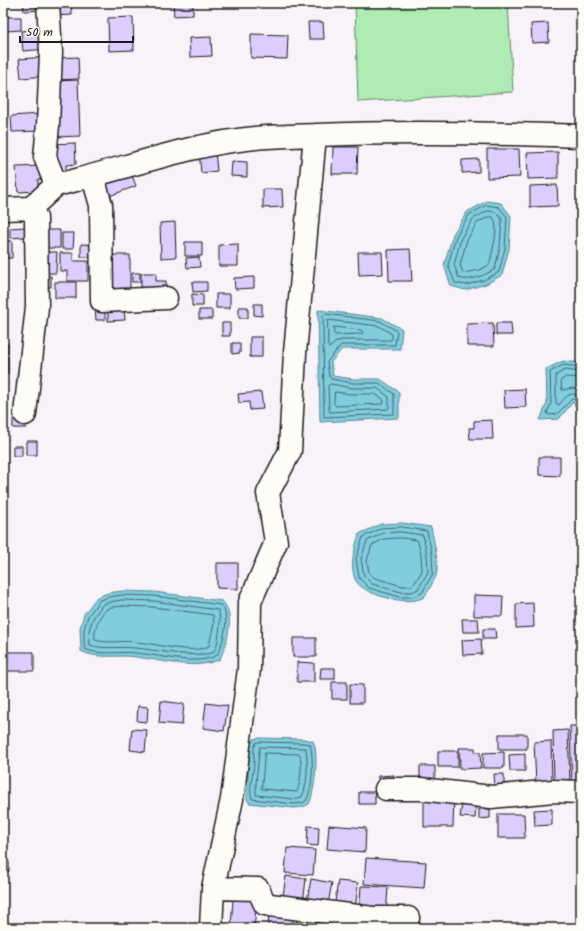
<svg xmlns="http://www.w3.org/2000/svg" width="584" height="931" viewBox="0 0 584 931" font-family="Kalam,sans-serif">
  <rect width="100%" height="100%" fill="#f7f3f8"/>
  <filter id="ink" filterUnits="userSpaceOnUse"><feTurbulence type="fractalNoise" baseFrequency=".025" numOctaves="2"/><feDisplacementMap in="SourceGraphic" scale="8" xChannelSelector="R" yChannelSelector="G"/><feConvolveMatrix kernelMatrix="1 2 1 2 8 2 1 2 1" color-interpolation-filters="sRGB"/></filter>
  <g filter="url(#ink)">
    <path fill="#aeecb3" stroke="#658468" d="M 355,3 L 508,3 L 513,92 L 358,102 Z"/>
    <path fill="#80cddf" stroke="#588691" d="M 487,201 L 501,203 L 511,216 L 509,249 L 502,275 L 486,284 L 465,290 L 451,286 L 444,265 L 453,234 L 467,212 Z
      M 318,310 L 382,318 L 402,329 L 400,349 L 342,349 L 331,362 L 333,376 L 353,379 L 380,379 L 399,392 L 399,418 L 320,422 Z
      M 563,361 L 581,363 L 581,416 L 573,402 L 559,419 L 540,420 L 547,403 L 546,369 Z
      M 402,523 L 431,527 C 433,538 440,565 436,576 C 434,580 427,594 424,597 C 410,607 361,595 355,579 C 349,564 355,549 359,534 L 381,524 Z
      M 122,591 L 154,592 L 222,601 C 236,615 227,643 220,659 C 197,671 161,660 136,657 C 117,654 98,660 81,651 L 80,628 L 84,614 L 97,597 L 108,593 Z
      M 258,738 L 304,739 L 313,741 C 319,753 315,791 309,804 L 303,807 L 294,808 L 249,803 L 247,799 L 247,792 L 250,746 L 254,739 Z"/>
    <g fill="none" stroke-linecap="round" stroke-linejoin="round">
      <path stroke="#44636a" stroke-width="1" d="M 487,205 L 499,207 L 507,217 L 505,248 L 499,272 L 484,280 L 466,285 L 455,283 L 448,265 L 456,236 L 469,215 Z
        M 488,211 L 496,212 L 502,219 L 500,247 L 495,269 C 485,275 471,282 459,278 L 454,265 L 461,238 L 473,219 Z
        M 489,217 L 493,217 C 500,226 492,254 489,265 L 480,270 L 463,273 L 460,265 L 467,240 L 477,223 Z
        M 325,314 L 380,321 L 397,331 L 395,345 L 341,345 L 327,362 L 329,376 L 331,379 L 353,383 L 379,383 L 394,394 L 394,414 L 324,417 L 323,316 Z
        M 328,320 L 379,326 L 392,334 L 392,339 L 390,340 L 341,340 L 336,342 L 329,348 L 328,346 Z
        M 334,327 L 361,330 L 363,333 L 361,334 L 335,335 L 334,334 Z
        M 581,367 L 563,365 L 550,372 L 551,403 L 547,413 L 549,415 L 557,414 L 572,399 L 576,400 L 581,408
        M 581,372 L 565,370 L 556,375 L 556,403 L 559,405 C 565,397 572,389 581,398
        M 581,378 L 566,377 L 561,380 L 562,390 L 573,388 L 581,390
        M 331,384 L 352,388 L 377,388 L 389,397 L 389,408 L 388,409 L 330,412 L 329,410 L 328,386 Z
        M 335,392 L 352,394 L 375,394 L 383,399 L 384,402 L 382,404 L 336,406 L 334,404 Z
        M 402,527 L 427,531 L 432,554 L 433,573 L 422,593 L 413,597 L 400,597 L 369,588 L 359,578 L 356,559 L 363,537 L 382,528 Z
        M 401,532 L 423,535 L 427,554 L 428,572 L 418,589 L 412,592 L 401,592 L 372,584 L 364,576 L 361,559 L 367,541 L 383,533 Z
        M 401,538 L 417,540 L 418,542 L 421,555 L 422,571 L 414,584 L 411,586 L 402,586 L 375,578 L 369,573 L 367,560 L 372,545 L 384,539 Z
        M 122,595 L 154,596 L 221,605 C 231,615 223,644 217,655 C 198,667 156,654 135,653 C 118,651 100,656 85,649 L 84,643 L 84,629 L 88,616 L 100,600 L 109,597 Z
        M 122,600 L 154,601 L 218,610 C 222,616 219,650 212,653 C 209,654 205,654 202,654 C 180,656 158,650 135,648 C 120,646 105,650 90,645 L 89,630 L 93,618 L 103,604 L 110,602 Z
        M 123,606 L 153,607 L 213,615 L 214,623 L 209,646 C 193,655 154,643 136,642 C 123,640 108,644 95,640 C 93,631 99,615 107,609 C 111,606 118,607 123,606 Z
        M 259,742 L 303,743 L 310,744 C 314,758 313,789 306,801 L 302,803 L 294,804 L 252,799 C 248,787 254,774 254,762 C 254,755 253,749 256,743 Z
        M 260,747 L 306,748 C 308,763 308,783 302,797 L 294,799 L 256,795 L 256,783 Z
        M 265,753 L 300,754 C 302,766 301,781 297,792 L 262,789 Z"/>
    </g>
    <path fill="#ddcdfe" stroke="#1c1c1c" d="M 23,3 L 43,3 L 43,10 L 24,11 Z
      M 52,3 L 71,3 L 72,15 L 52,16 Z
      M 173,3 L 193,3 L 193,15 L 174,16 Z
      M 5,17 L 21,17 L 21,30 L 6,31 Z
      M 133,17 L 134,50 L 109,51 L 108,18 Z
      M 308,22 L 323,22 L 324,39 L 309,39 Z
      M 548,23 L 549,42 L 532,43 L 531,24 Z
      M 46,29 L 48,49 L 23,51 L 21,31 Z
      M 251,34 L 288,35 L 287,59 L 251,58 Z
      M 211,37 L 212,56 L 190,57 L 189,38 Z
      M 46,57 L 47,76 L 21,78 L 19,59 Z
      M 78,57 L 79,79 L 56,80 L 55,58 Z
      M 78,80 L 80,136 L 54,137 L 52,81 Z
      M 39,114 L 40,131 L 12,132 L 11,116 Z
      M 75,143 L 76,164 L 66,165 L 66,171 L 52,172 L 51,144 Z
      M 333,147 L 358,147 L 357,174 L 332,174 Z
      M 487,149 L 519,149 L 520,177 L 487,178 Z
      M 215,150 L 217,171 L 201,173 L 199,151 Z
      M 558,152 L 558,178 L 528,179 L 527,153 Z
      M 479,159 L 479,172 L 462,173 L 462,160 Z
      M 232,161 L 247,162 L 247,177 L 231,176 Z
      M 44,166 L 45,179 L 38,179 L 38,191 L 18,192 L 16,167 Z
      M 3,170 L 6,170 L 8,204 L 3,204 Z
      M 130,170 L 136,186 L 104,198 L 99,180 Z
      M 557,185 L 558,206 L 530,207 L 530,186 Z
      M 263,189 L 282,189 L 283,207 L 263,208 Z
      M 175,222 L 176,257 L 161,258 L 160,223 Z
      M 25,227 L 25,237 L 10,238 L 10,228 Z
      M 43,230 L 60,230 L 60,248 L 43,248 Z
      M 62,233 L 74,233 L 73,249 L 62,249 Z
      M 3,241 L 12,241 L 12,258 L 3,258 Z
      M 185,242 L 202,242 L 202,256 L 185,256 Z
      M 81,244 L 100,245 L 99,257 L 81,257 Z
      M 238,244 L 238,266 L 219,266 L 219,245 Z
      M 579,247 L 581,247 L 581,278 L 580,278 Z
      M 410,249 L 412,281 L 389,281 L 388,250 Z
      M 43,252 L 57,252 L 56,273 L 42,273 Z
      M 358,252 L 382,252 L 383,274 L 359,275 Z
      M 60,253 L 73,253 L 73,261 L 88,261 L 88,281 L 67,281 L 67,271 L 60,271 Z
      M 110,255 L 130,255 L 130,290 L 112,290 Z
      M 199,257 L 200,267 L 187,268 L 186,258 Z
      M 132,273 L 140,273 L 140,282 L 132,282 Z
      M 141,273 L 156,273 L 156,281 L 166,281 L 166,291 L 141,292 Z
      M 44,276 L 51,276 L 51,287 L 44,287 Z
      M 254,277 L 254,288 L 235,289 L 234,278 Z
      M 55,282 L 76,282 L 76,298 L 55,298 Z
      M 192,282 L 207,282 L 207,291 L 193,292 Z
      M 192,294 L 203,295 L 203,306 L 192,306 Z
      M 216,294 L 230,294 L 230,308 L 216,308 Z
      M 254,304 L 262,304 L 262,316 L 254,315 Z
      M 108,307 L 124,307 L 125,320 L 108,321 Z
      M 239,307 L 248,307 L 248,318 L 239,318 Z
      M 95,308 L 105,308 L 105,320 L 96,320 Z
      M 199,310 L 212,310 L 212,319 L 199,319 Z
      M 222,323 L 230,323 L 230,336 L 222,336 Z
      M 493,323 L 494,346 L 467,346 L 467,324 Z
      M 496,323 L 511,323 L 512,335 L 496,335 Z
      M 250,337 L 262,337 L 262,357 L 250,357 Z
      M 232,343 L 240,343 L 240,353 L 232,354 Z
      M 3,344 L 8,344 L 8,353 L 3,353 Z
      M 3,357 L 8,357 L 8,374 L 3,374 Z
      M 525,389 L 526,407 L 505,408 L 504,390 Z
      M 261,392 L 263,409 L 250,410 L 249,402 L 239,403 L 238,394 Z
      M 13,419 L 26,419 L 26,428 L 13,428 Z
      M 492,420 L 493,439 L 470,439 L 469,428 L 474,428 L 474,421 Z
      M 26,441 L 37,441 L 37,455 L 26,455 Z
      M 13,446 L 22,446 L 22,456 L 13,456 Z
      M 539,457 L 560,457 L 560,476 L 539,475 Z
      M 217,563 L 238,563 L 238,589 L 217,588 Z
      M 474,595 L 503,596 L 502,616 L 474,616 Z
      M 533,603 L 534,627 L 516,628 L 516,604 Z
      M 462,619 L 478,619 L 479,632 L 463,632 Z
      M 483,629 L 495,629 L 496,639 L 483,639 Z
      M 293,638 L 316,638 L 316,657 L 293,657 Z
      M 481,639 L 482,654 L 463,655 L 462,640 Z
      M 8,652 L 34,652 L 34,671 L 7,671 Z
      M 297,662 L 314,663 L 314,682 L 297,682 Z
      M 321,668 L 335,668 L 335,679 L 320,679 Z
      M 332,682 L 347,682 L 347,699 L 332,699 Z
      M 350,684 L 363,685 L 363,703 L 350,703 Z
      M 161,701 L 184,704 L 182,725 L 159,723 Z
      M 206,703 L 228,706 L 224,731 L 203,728 Z
      M 138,706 L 148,707 L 147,722 L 137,721 Z
      M 570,726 L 581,726 L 581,789 L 572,789 Z
      M 132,729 L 147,730 L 145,752 L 130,750 Z
      M 568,730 L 570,783 L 554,783 L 553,731 Z
      M 499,734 L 527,734 L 527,749 L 499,749 Z
      M 551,741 L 552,783 L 536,783 L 534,742 Z
      M 459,748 L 475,748 L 475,752 L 480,752 L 481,768 L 460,769 Z
      M 438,751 L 458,751 L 458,767 L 438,767 Z
      M 504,752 L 504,768 L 483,768 L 483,753 Z
      M 525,754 L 525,771 L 510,771 L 509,755 Z
      M 420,766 L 435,766 L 435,784 L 420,784 Z
      M 494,774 L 504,774 L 504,790 L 495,790 Z
      M 394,775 L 394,784 L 378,784 L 378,776 Z
      M 359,792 L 375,792 L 375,804 L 359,804 Z
      M 424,795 L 454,795 L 453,827 L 424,827 Z
      M 462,804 L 476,805 L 475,818 L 460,817 Z
      M 479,809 L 490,809 L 490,818 L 479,819 Z
      M 552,809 L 552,825 L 535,826 L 534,810 Z
      M 498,814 L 524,814 L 525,838 L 498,838 Z
      M 329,825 L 366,828 L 365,852 L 327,849 Z
      M 308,826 L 319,827 L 318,846 L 307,845 Z
      M 287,848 L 315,850 L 313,875 L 285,873 Z
      M 366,858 L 426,862 L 424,888 L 364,884 Z
      M 9,862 L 9,871 L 3,872 L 3,863 Z
      M 286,876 L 306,879 L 303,904 L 282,902 Z
      M 311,879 L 332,883 L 327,909 L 306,906 Z
      M 338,881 L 358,883 L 355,911 L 334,909 Z
      M 361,886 L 388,887 L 386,916 L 359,914 Z
      M 233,899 L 257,901 L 254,928 L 231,928 Z
      M 269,912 L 294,914 L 292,928 L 268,928 Z
      M 297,913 L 320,915 L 319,928 L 296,928 Z
      M 325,917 L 348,918 L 348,928 L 325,928 Z
      M 405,922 L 425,924 L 425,928 L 404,928 Z"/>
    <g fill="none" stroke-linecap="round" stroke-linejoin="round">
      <defs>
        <path id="minor" d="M 48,3 L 51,52 L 48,125 L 45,157 L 56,185 C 121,170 189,144 255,138 C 275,136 296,136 316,135 C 404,131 493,133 581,136
          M 93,177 L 101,205 L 102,301 L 166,298
          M 3,209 L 31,208 L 56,185
          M 25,414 L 37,307 L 36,218 L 31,208
          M 386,789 L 421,789 L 491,797 L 553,791 L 581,792
          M 213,888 L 258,889 L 265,904 L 270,905 L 373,918 L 408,918
          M 211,928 L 213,888 L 232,799 L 249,669 L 250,602 L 276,542 L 268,493 L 290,451 L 295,353 L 315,135"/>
      </defs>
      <use href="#minor" stroke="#1c1c1c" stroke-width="25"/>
      <use href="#minor" stroke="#fdfcf7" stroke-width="22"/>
    </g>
  </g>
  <rect width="584" height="931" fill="none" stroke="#fdfcf7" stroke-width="16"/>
  <rect x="8" y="8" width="568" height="915" fill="none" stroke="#1c1c1c" stroke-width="1.5" filter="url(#ink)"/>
  <path d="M20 36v6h113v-6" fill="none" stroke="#1c1c1c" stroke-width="2"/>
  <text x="26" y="36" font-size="12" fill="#1c1c1c" stroke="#fdfcf7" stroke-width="3" paint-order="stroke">50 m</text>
</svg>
